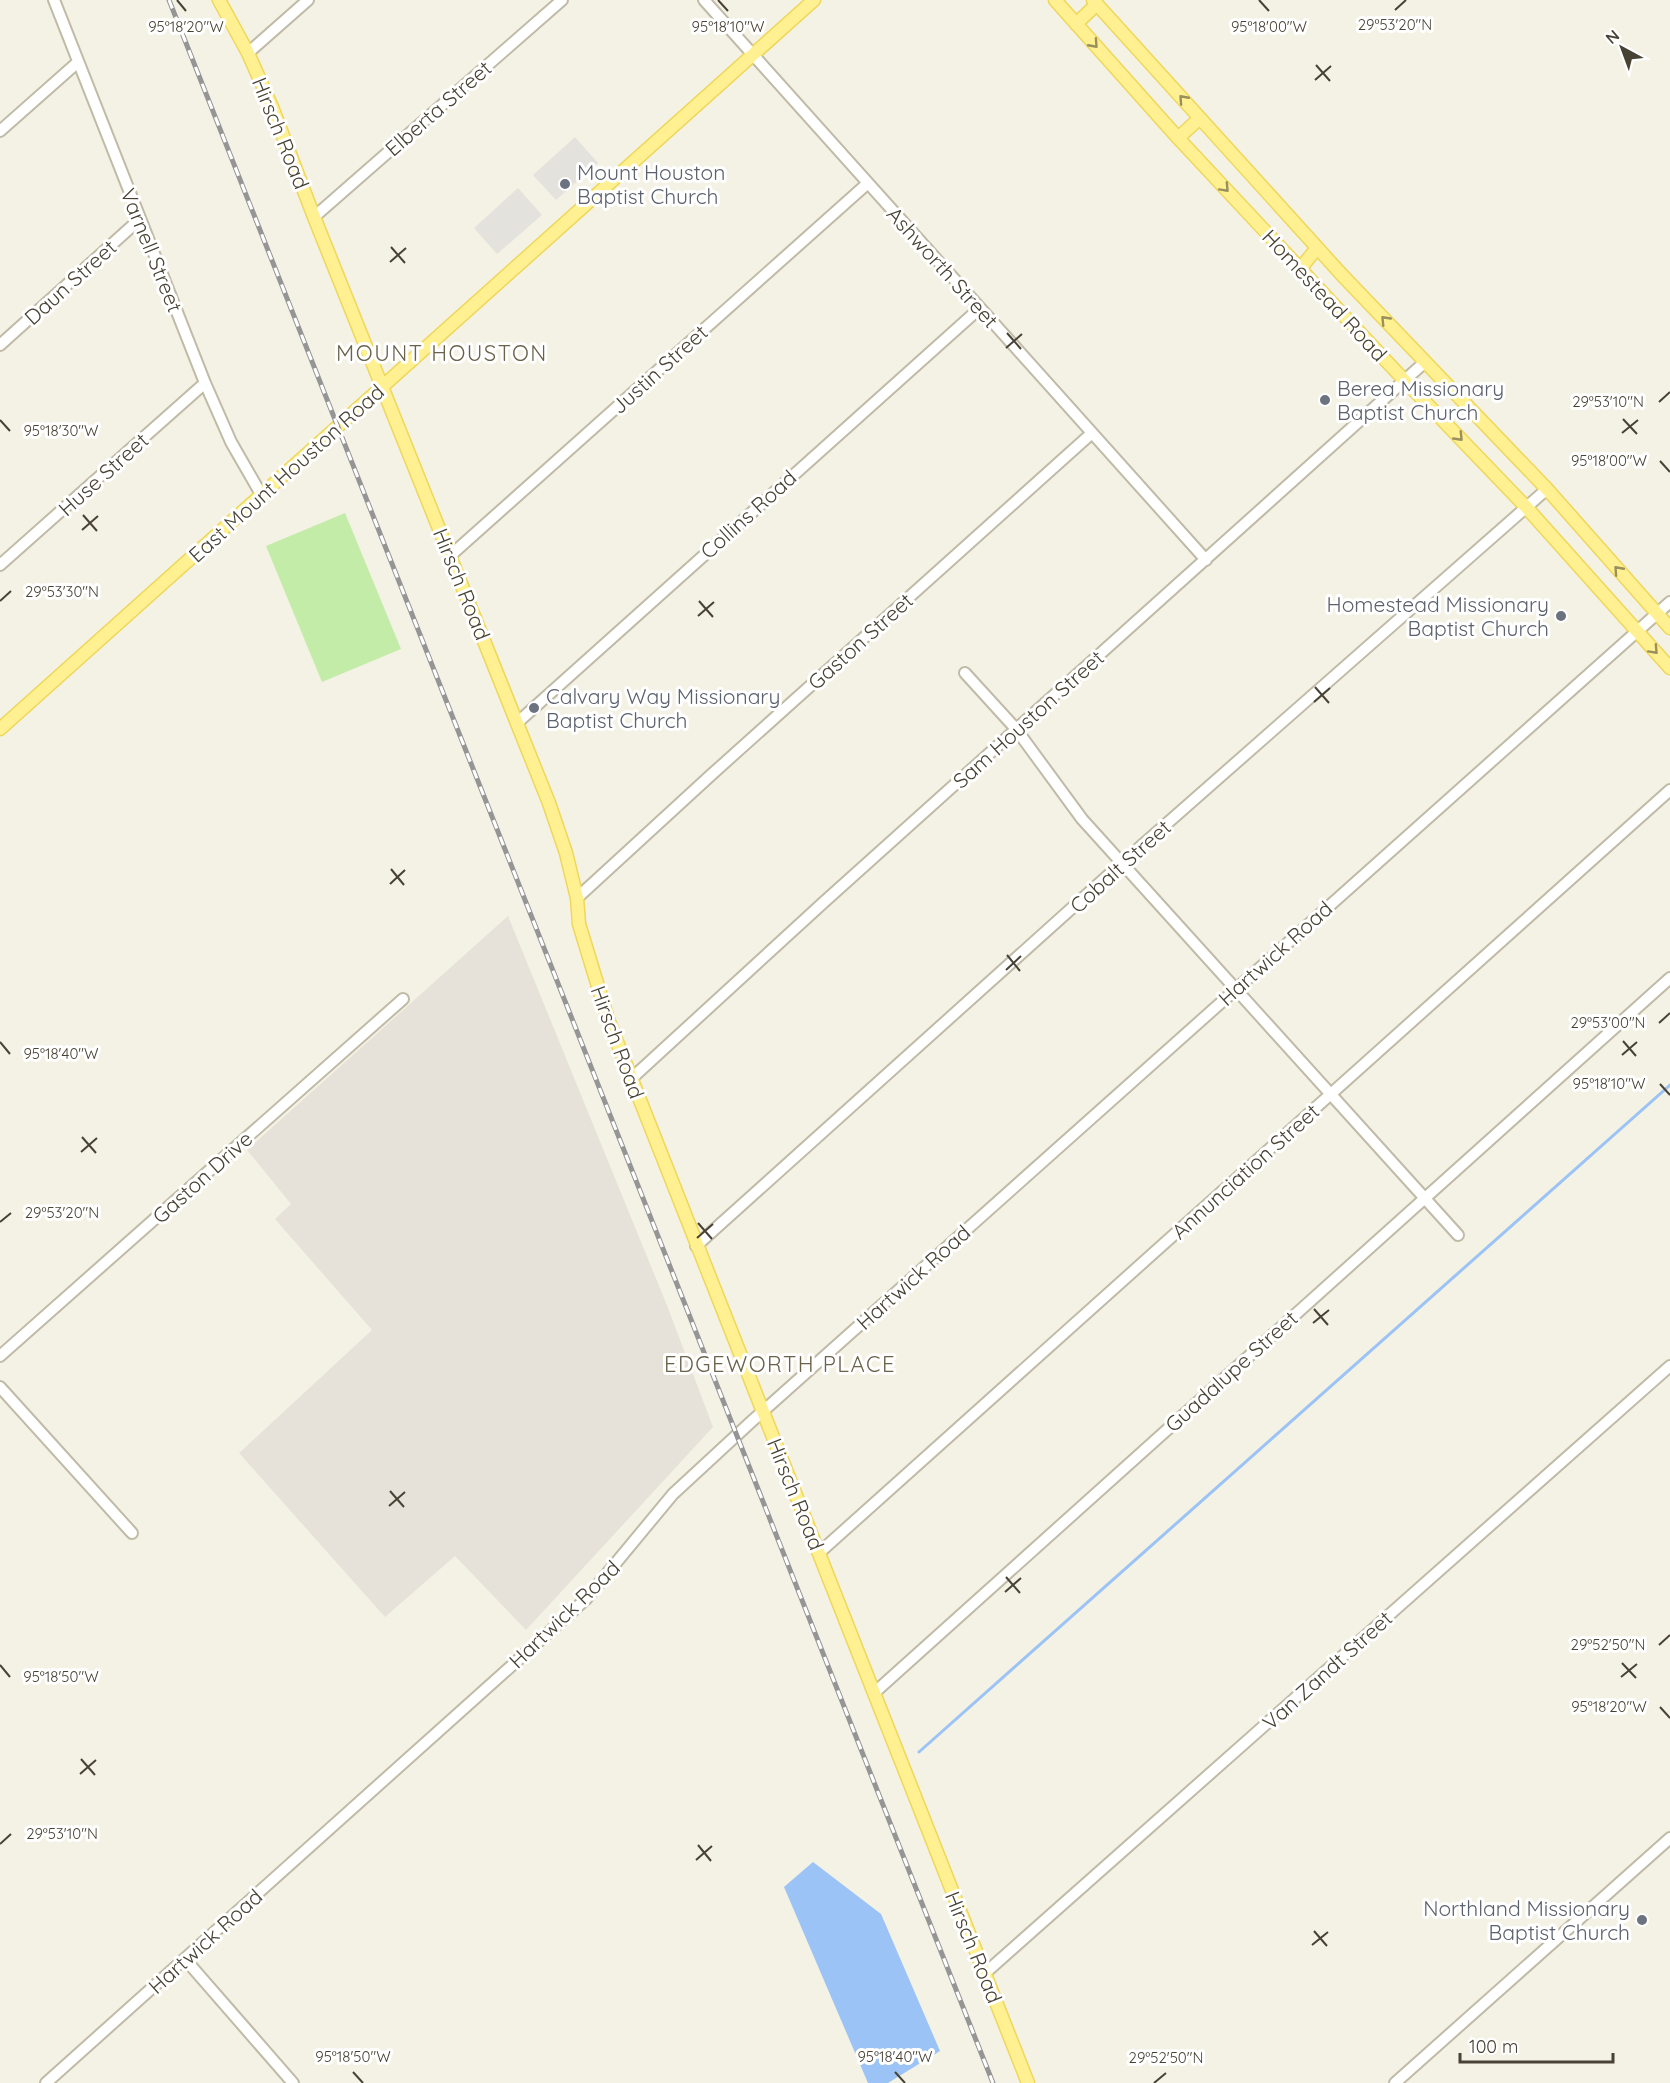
<svg xmlns="http://www.w3.org/2000/svg" width="1670" height="2083" viewBox="0 0 1670 2083" font-family="Quicksand,sans-serif">
  <rect width="100%" height="100%" fill="#f4f1e5"/>
  <path fill="#e6e2da" d="M 508,916 L 668,1308 L 713,1427 L 526,1630 L 455,1556 L 385,1617 L 239,1453 L 372,1330 L 275,1219 L 291,1204 L 247,1150 Z"/>
  <path fill="#c4eca9" d="M 345,513 L 401,649 L 322,682 L 266,546 Z"/>
  <path fill="#e4e2dd" d="M 575,137 L 598,163 L 556,200 L 533,175 Z
    M 518,188 L 542,215 L 497,254 L 474,228 Z"/>
  <path fill="#9bc3f6" d="M 813,1862 L 881,1914 L 940,2051 L 888,2083 L 868,2083 L 784,1887 Z"/>
  <g fill="none" stroke-linecap="round" stroke-linejoin="round">
    <path stroke="#9bc3f6" stroke-width="3" d="M 919,1752 L 1670,1085"/>
    <defs>
      <path id="minor" d="M 54,0 L 205,383 L 231,442 L 262,496
        M 704,0 L 1206,560
        M 248,53 L 308,0
        M 0,131 L 78,62
        M 314,217 L 562,0
        M 0,345 L 140,219
        M 451,555 L 868,183
        M 0,565 L 205,383
        M 965,673 L 1016,729 L 1082,819 L 1458,1235
        M 518,722 L 980,308
        M 577,898 L 711,775 L 1092,433
        M 632,1078 L 824,902 L 1425,362
        M 696,1246 L 1122,863 L 1547,489
        M 0,1356 L 403,999
        M 0,1387 L 132,1533
        M 820,1552 L 1670,790
        M 874,1693 L 1670,978
        M 185,1959 L 293,2083
        M 984,1974 L 1670,1366
        M 46,2083 L 586,1599 L 673,1494 L 752,1421 L 1670,602
        M 1395,2083 L 1670,1838"/>
      <path id="major" d="M 219,0 L 248,53 L 272,107 L 314,217 L 549,803 L 566,853 L 577,898 L 579,924 L 608,1019 L 1028,2083
        M 1055,0 L 1178,138 L 1405,381 L 1527,508 L 1670,668
        M 1093,0 L 1342,275 L 1547,489 L 1670,628
        M 1076,24 L 1097,4
        M 1178,138 L 1200,118
        M 1300,269 L 1317,248
        M 0,729 L 814,0"/>
    </defs>
    <use href="#minor" stroke="#c0bba6" stroke-width="14"/>
    <use href="#major" stroke="#eed759" stroke-width="15"/>
    <use href="#minor" stroke="#fff" stroke-width="10"/>
    <use href="#major" stroke="#fff092" stroke-width="12"/>
    <defs>
      <path id="rail" d="M 169,0 L 993,2083"/>
    </defs>
    <use href="#rail" stroke="#959595" stroke-width="5"/>
    <use href="#rail" stroke="#fff" stroke-width="3" stroke-dasharray="9" stroke-linecap="butt"/>
  </g>
  <defs><path id="oneway-chevron" d="M-2-3.5L2.5 0L-2 3.5" fill="none" stroke-width="1.6" stroke-linecap="round" stroke-linejoin="round" transform="scale(1.5)"/></defs>
  <g stroke="#9a905e">
    <use href="#oneway-chevron" transform="translate(1094 44) rotate(48)"/>
    <use href="#oneway-chevron" transform="translate(1183 99) rotate(-132)"/>
    <use href="#oneway-chevron" transform="translate(1225 188) rotate(47)"/>
    <use href="#oneway-chevron" transform="translate(1385 320) rotate(-134)"/>
    <use href="#oneway-chevron" transform="translate(1459 437) rotate(46)"/>
    <use href="#oneway-chevron" transform="translate(1618 570) rotate(-132)"/>
    <use href="#oneway-chevron" transform="translate(1654 650) rotate(47)"/>
  </g>
  <path fill="none" stroke="#474234" stroke-width="2" d="M 177,0 L 186,11M 718,0 L 728,11M 1259,0 L 1269,11M 1395,10 L 1406,0M 1316,65 L 1330,81M 1315,80 L 1331,66M 391,247 L 405,263M 390,262 L 406,248M 1007,333 L 1021,349M 1006,348 L 1022,334M 1659,402 L 1670,392M 1623,419 L 1637,434M 0,420 L 10,431M 1622,433 L 1638,420M 1660,461 L 1670,472M 83,515 L 97,531M 82,530 L 98,516M 0,601 L 11,591M 699,601 L 713,617M 698,616 L 714,602M 1315,687 L 1329,703M 1314,702 L 1330,688M 391,869 L 404,885M 390,884 L 405,870M 1007,955 L 1020,971M 1006,970 L 1021,956M 1659,1023 L 1670,1013M 1623,1041 L 1636,1056M 0,1042 L 10,1054M 1622,1055 L 1637,1042M 1660,1084 L 1670,1095M 82,1137 L 96,1153M 81,1152 L 97,1138M 0,1222 L 11,1213M 698,1223 L 712,1239M 697,1238 L 713,1224M 1314,1309 L 1328,1325M 1313,1323 L 1329,1310M 390,1491 L 404,1507M 389,1506 L 405,1492M 1006,1577 L 1020,1593M 1005,1592 L 1021,1578M 1659,1645 L 1670,1635M 1622,1663 L 1636,1678M 0,1665 L 10,1677M 1621,1677 L 1637,1664M 1660,1707 L 1670,1718M 81,1759 L 95,1775M 80,1774 L 96,1760M 0,1844 L 11,1834M 698,1845 L 711,1861M 696,1860 L 712,1846M 1314,1931 L 1327,1946M 1312,1945 L 1328,1932M 353,2072 L 363,2083M 895,2072 L 905,2083M 1154,2083 L 1166,2073"/>
  <g fill="#6b7280" stroke="#fff" stroke-width="2">
    <circle cx="565" cy="184" r="6"/>
    <circle cx="1325" cy="400" r="6"/>
    <circle cx="1561" cy="616" r="6"/>
    <circle cx="534" cy="708" r="6"/>
    <circle cx="1642" cy="1920" r="6"/>
  </g>
  <g text-anchor="middle" dominant-baseline="central" stroke-width="6" stroke-linejoin="round" paint-order="stroke">
    <g font-size="21" fill="#474234" stroke="#fff">
      <text transform="translate(438 108) rotate(-41)">Elberta Street</text>
      <text transform="translate(281 133) rotate(68)">Hirsch Road</text>
      <text transform="translate(152 250) rotate(68)">Varnell Street</text>
      <text transform="translate(943 267) rotate(48)">Ashworth Street</text>
      <text transform="translate(70 282) rotate(-42)">Daun Street</text>
      <text transform="translate(1325 295) rotate(47)">Homestead Road</text>
      <text transform="translate(659 369) rotate(-42)">Justin Street</text>
      <text transform="translate(286 473) rotate(-42)">East Mount Houston Road</text>
      <text transform="translate(103 474) rotate(-42)">Huse Street</text>
      <text transform="translate(748 514) rotate(-42)">Collins Road</text>
      <text transform="translate(462 584) rotate(68)">Hirsch Road</text>
      <text transform="translate(860 641) rotate(-42)">Gaston Street</text>
      <text transform="translate(1028 719) rotate(-42)">Sam Houston Street</text>
      <text transform="translate(1120 866) rotate(-42)">Cobalt Street</text>
      <text transform="translate(1275 953) rotate(-42)">Hartwick Road</text>
      <text transform="translate(618 1042) rotate(70)">Hirsch Road</text>
      <text transform="translate(1245 1171) rotate(-42)">Annunciation Street</text>
      <text transform="translate(202 1177) rotate(-42)">Gaston Drive</text>
      <text transform="translate(913 1277) rotate(-42)">Hartwick Road</text>
      <text transform="translate(1231 1371) rotate(-42)">Guadalupe Street</text>
      <text transform="translate(796 1494) rotate(68)">Hirsch Road</text>
      <text transform="translate(564 1614) rotate(-44)">Hartwick Road</text>
      <text transform="translate(1327 1670) rotate(-42)">Van Zandt Street</text>
      <text transform="translate(205 1941) rotate(-42)">Hartwick Road</text>
      <text transform="translate(974 1947) rotate(68)">Hirsch Road</text>
    </g>
    <g font-size="21" fill="#5b616d" stroke="#fff" text-anchor="start">
      <text x="577" y="172">Mount Houston<tspan x="577" dy="24">Baptist Church</tspan></text>
      <text x="1337" y="388">Berea Missionary<tspan x="1337" dy="24">Baptist Church</tspan></text>
      <text x="1549" y="604" text-anchor="end">Homestead Missionary<tspan x="1549" dy="24">Baptist Church</tspan></text>
      <text x="546" y="696">Calvary Way Missionary<tspan x="546" dy="24">Baptist Church</tspan></text>
      <text x="1630" y="1908" text-anchor="end">Northland Missionary<tspan x="1630" dy="24">Baptist Church</tspan></text>
    </g>
    <g font-size="22" letter-spacing="1.5" fill="#6a624a" stroke="#fff">
      <text x="442" y="353">MOUNT HOUSTON</text>
      <text x="780" y="1364">EDGEWORTH PLACE</text>
    </g>
  </g>
  <g font-size="15" text-anchor="middle" fill="#474234" stroke="#fff" stroke-width="6" stroke-linejoin="round" paint-order="stroke">
    <text x="1395" y="30">29°53'20"N</text>
    <text x="1269" y="32">95°18'00"W</text>
    <text x="186" y="32">95°18'20"W</text>
    <text x="728" y="32">95°18'10"W</text>
    <text x="1608" y="407">29°53'10"N</text>
    <text x="61" y="436">95°18'30"W</text>
    <text x="1609" y="466">95°18'00"W</text>
    <text x="62" y="597">29°53'30"N</text>
    <text x="1608" y="1028">29°53'00"N</text>
    <text x="61" y="1059">95°18'40"W</text>
    <text x="1609" y="1089">95°18'10"W</text>
    <text x="62" y="1218">29°53'20"N</text>
    <text x="1608" y="1650">29°52'50"N</text>
    <text x="61" y="1682">95°18'50"W</text>
    <text x="1609" y="1712">95°18'20"W</text>
    <text x="62" y="1839">29°53'10"N</text>
    <text x="353" y="2062">95°18'50"W</text>
    <text x="895" y="2062">95°18'40"W</text>
    <text x="1166" y="2063">29°52'50"N</text>
  </g>
  <g transform="translate(1622 48) rotate(319)" stroke="#ffffff" stroke-width="4.5" paint-order="stroke">
  <path d="M0-4.5L10 22L0 15L-10 22Z" fill="#474234"/>
  <text y="-9" font-size="16" font-weight="bold" text-anchor="middle" fill="#474234">N</text>
  </g>
  <path d="M1460 2053v9h153v-9" fill="none" stroke="#474234" stroke-width="3"/>
  <text x="1469" y="2053" font-size="18" fill="#474234" stroke="#ffffff" stroke-width="4.5" paint-order="stroke">100 m</text>
</svg>
